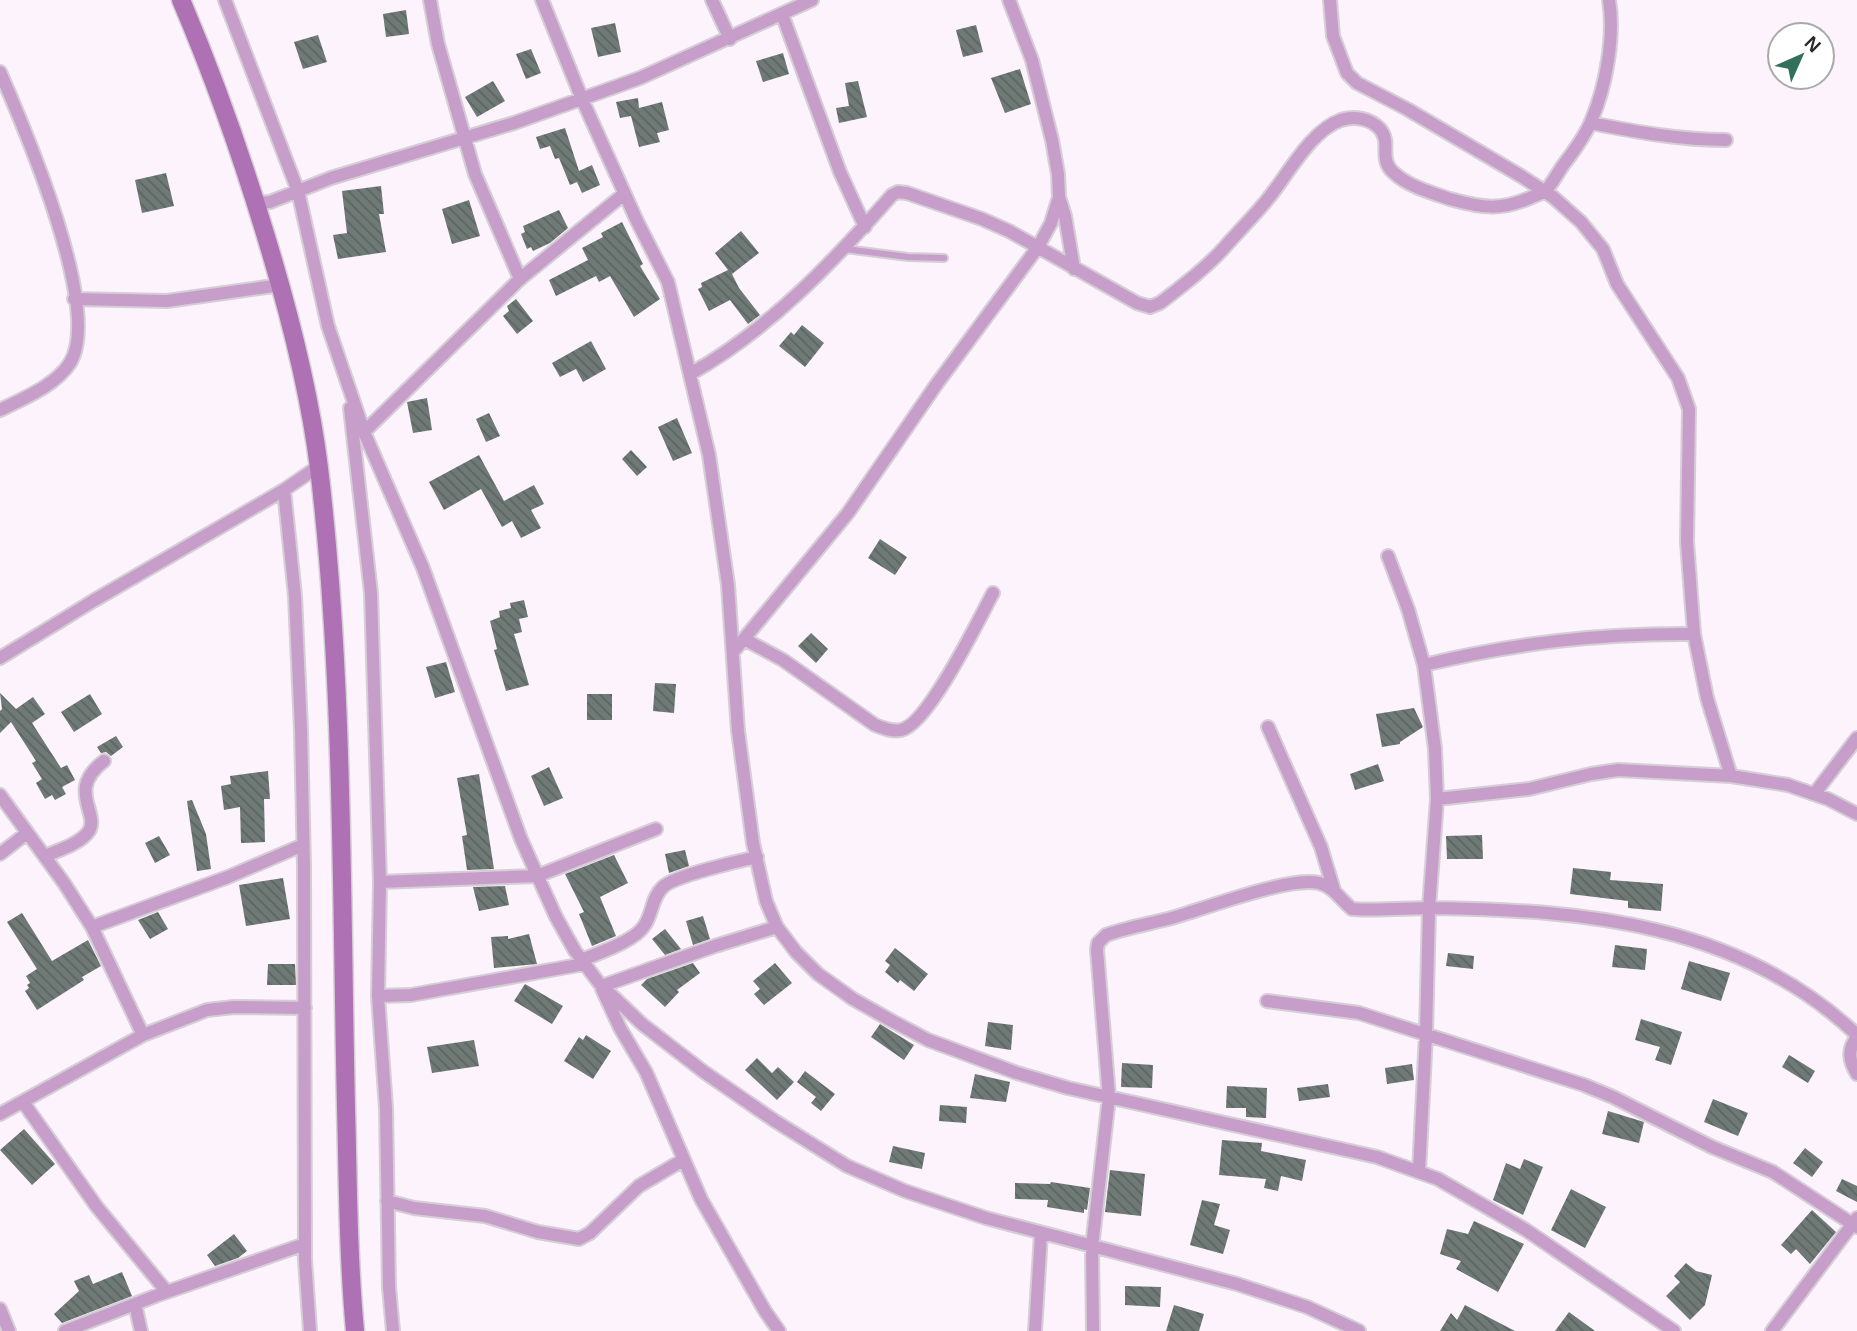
<svg xmlns="http://www.w3.org/2000/svg" width="1857" height="1331" viewBox="0 0 1857 1331" font-family="Arial,sans-serif">
  <defs>
    <pattern id="building-back-hatch" width="6" height="6" patternUnits="userSpaceOnUse" patternTransform="scale(1.75)"><rect width="6" height="6" fill="#6f7a76"/><path d="M-1 5l2 2M0 0l6 6M5-1l2 2" fill="none" stroke="#5b6461"/></pattern>
  </defs>
  <rect width="100%" height="100%" fill="#fcf3fc"/>
  <path fill="url(#building-back-hatch)" d="M 406,10 L 409,34 L 386,37 L 383,14 Z
    M 615,23 L 621,52 L 598,57 L 591,28 Z
    M 976,25 L 983,52 L 963,57 L 956,30 Z
    M 318,35 L 327,62 L 303,69 L 294,42 Z
    M 531,49 L 541,73 L 526,79 L 516,54 Z
    M 783,53 L 789,74 L 763,82 L 756,61 Z
    M 1020,69 L 1031,104 L 1005,113 L 991,78 Z
    M 493,81 L 505,101 L 477,117 L 465,97 Z
    M 858,81 L 867,117 L 839,123 L 836,108 L 849,106 L 845,83 Z
    M 638,98 L 639,108 L 662,102 L 669,130 L 657,133 L 660,142 L 639,147 L 631,116 L 620,118 L 616,102 Z
    M 565,128 L 579,171 L 592,165 L 600,185 L 582,193 L 577,182 L 570,185 L 559,158 L 555,159 L 550,146 L 540,149 L 536,137 Z
    M 166,173 L 174,206 L 142,213 L 135,180 Z
    M 381,186 L 384,214 L 379,214 L 386,252 L 338,259 L 333,235 L 347,233 L 342,191 Z
    M 469,200 L 480,236 L 452,244 L 442,209 Z
    M 559,210 L 568,228 L 550,243 L 533,251 L 531,247 L 527,249 L 521,234 L 525,232 L 523,226 Z
    M 622,222 L 643,264 L 640,266 L 660,299 L 634,317 L 610,276 L 599,282 L 596,276 L 556,296 L 549,280 L 588,260 L 582,248 L 603,237 L 601,233 Z
    M 741,231 L 759,253 L 732,274 L 739,288 L 760,315 L 748,324 L 730,300 L 709,311 L 698,289 L 702,287 L 701,283 L 728,270 L 715,253 Z
    M 516,299 L 533,321 L 517,334 L 503,316 L 509,311 L 507,306 Z
    M 802,325 L 824,343 L 805,367 L 779,346 L 791,332 L 794,335 Z
    M 591,341 L 606,369 L 583,382 L 576,369 L 560,377 L 552,363 Z
    M 427,398 L 432,430 L 413,433 L 407,402 Z
    M 489,413 L 500,436 L 486,442 L 476,419 Z
    M 677,418 L 692,453 L 673,461 L 658,427 Z
    M 631,450 L 647,467 L 637,476 L 622,459 Z
    M 479,455 L 504,501 L 534,485 L 544,504 L 531,510 L 541,528 L 521,538 L 512,521 L 502,527 L 481,489 L 444,510 L 429,482 Z
    M 880,539 L 907,557 L 895,575 L 868,558 Z
    M 524,600 L 528,617 L 519,619 L 522,632 L 514,634 L 529,685 L 506,691 L 494,650 L 497,649 L 490,621 L 500,617 L 499,611 L 511,608 L 510,603 Z
    M 811,633 L 828,649 L 816,663 L 798,646 Z
    M 446,662 L 455,692 L 435,698 L 426,667 Z
    M 655,683 L 676,684 L 674,713 L 653,711 Z
    M 0,693 L 16,709 L 33,697 L 45,714 L 32,723 L 61,768 L 67,765 L 75,780 L 62,787 L 66,794 L 55,800 L 52,795 L 45,799 L 36,783 L 42,779 L 32,763 L 36,761 L 11,722 L 0,733 L 0,711 L 2,709 Z
    M 90,694 L 102,714 L 74,732 L 61,712 Z
    M 587,694 L 612,694 L 612,720 L 587,720 Z
    M 1414,708 L 1423,727 L 1400,742 L 1400,744 L 1382,747 L 1376,714 Z
    M 116,736 L 123,747 L 111,756 L 106,752 L 101,753 L 97,747 Z
    M 1378,764 L 1384,781 L 1355,790 L 1350,774 Z
    M 549,767 L 563,798 L 544,806 L 531,776 Z
    M 268,771 L 270,799 L 264,799 L 265,842 L 241,843 L 240,807 L 224,810 L 221,786 L 231,784 L 230,776 Z
    M 479,774 L 494,869 L 467,870 L 462,836 L 467,835 L 457,778 Z
    M 192,800 L 206,834 L 211,869 L 197,871 L 187,801 Z
    M 1482,835 L 1483,859 L 1447,859 L 1446,836 Z
    M 159,836 L 170,855 L 155,863 L 145,843 Z
    M 685,850 L 689,866 L 669,873 L 665,854 Z
    M 614,855 L 628,883 L 600,897 L 616,936 L 592,946 L 579,914 L 584,912 L 565,874 Z
    M 1573,868 L 1611,872 L 1610,880 L 1663,884 L 1661,911 L 1628,908 L 1628,901 L 1570,894 Z
    M 283,878 L 290,919 L 246,926 L 239,885 Z
    M 505,886 L 509,905 L 479,911 L 473,887 Z
    M 158,912 L 168,929 L 150,939 L 138,920 Z
    M 22,913 L 52,961 L 88,940 L 101,966 L 82,977 L 84,980 L 37,1010 L 25,991 L 29,988 L 27,985 L 30,983 L 26,976 L 37,969 L 7,922 Z
    M 703,916 L 710,939 L 693,945 L 686,921 Z
    M 665,929 L 681,949 L 665,955 L 652,939 Z
    M 529,934 L 537,964 L 494,968 L 491,937 L 508,936 L 508,939 Z
    M 1615,945 L 1647,949 L 1645,970 L 1612,967 Z
    M 895,948 L 928,974 L 914,991 L 900,980 L 898,983 L 885,972 L 890,965 L 885,961 Z
    M 1448,953 L 1474,956 L 1473,969 L 1446,966 Z
    M 1689,961 L 1730,973 L 1721,1001 L 1681,989 Z
    M 693,963 L 700,973 L 677,990 L 679,992 L 665,1007 L 641,985 L 647,979 Z
    M 775,963 L 792,983 L 764,1005 L 754,994 L 760,989 L 753,981 Z
    M 268,964 L 295,964 L 296,985 L 267,985 Z
    M 525,984 L 563,1006 L 552,1024 L 514,1001 Z
    M 1641,1019 L 1682,1032 L 1671,1065 L 1655,1060 L 1660,1047 L 1635,1040 Z
    M 988,1022 L 1013,1025 L 1011,1050 L 985,1046 Z
    M 880,1024 L 914,1045 L 904,1060 L 871,1037 Z
    M 586,1035 L 611,1051 L 593,1079 L 564,1061 L 579,1037 L 583,1040 Z
    M 474,1040 L 479,1066 L 432,1073 L 427,1047 Z
    M 1789,1055 L 1815,1071 L 1808,1083 L 1782,1067 Z
    M 757,1058 L 772,1073 L 778,1067 L 794,1082 L 777,1100 L 745,1070 Z
    M 1122,1063 L 1153,1065 L 1152,1088 L 1121,1087 Z
    M 1412,1064 L 1414,1080 L 1387,1084 L 1385,1068 Z
    M 805,1071 L 835,1094 L 821,1111 L 811,1103 L 816,1097 L 797,1082 Z
    M 975,1074 L 1010,1082 L 1006,1102 L 970,1098 Z
    M 1328,1084 L 1330,1097 L 1299,1101 L 1297,1088 Z
    M 1227,1086 L 1267,1088 L 1266,1118 L 1246,1117 L 1246,1108 L 1226,1108 Z
    M 1713,1099 L 1748,1113 L 1738,1136 L 1704,1122 Z
    M 940,1105 L 967,1107 L 966,1123 L 939,1121 Z
    M 1608,1111 L 1644,1122 L 1639,1143 L 1602,1134 Z
    M 24,1129 L 55,1164 L 32,1185 L 0,1150 Z
    M 1222,1140 L 1262,1143 L 1261,1151 L 1306,1160 L 1302,1181 L 1281,1176 L 1278,1191 L 1264,1188 L 1266,1179 L 1219,1175 Z
    M 893,1146 L 925,1153 L 922,1169 L 889,1162 Z
    M 1805,1148 L 1823,1162 L 1812,1177 L 1793,1163 Z
    M 1524,1159 L 1543,1167 L 1523,1215 L 1493,1200 L 1506,1163 L 1520,1169 Z
    M 1110,1170 L 1145,1174 L 1141,1216 L 1105,1212 Z
    M 1842,1179 L 1857,1186 L 1857,1202 L 1836,1191 Z
    M 1051,1182 L 1090,1188 L 1087,1210 L 1084,1209 L 1084,1213 L 1047,1207 L 1048,1200 L 1015,1199 L 1015,1183 L 1050,1184 Z
    M 1571,1189 L 1606,1207 L 1585,1248 L 1551,1230 Z
    M 1202,1200 L 1220,1204 L 1214,1225 L 1230,1230 L 1223,1254 L 1190,1245 Z
    M 1812,1210 L 1836,1232 L 1810,1264 L 1796,1249 L 1791,1254 L 1781,1245 Z
    M 1474,1221 L 1524,1244 L 1498,1292 L 1456,1269 L 1461,1261 L 1440,1254 L 1447,1229 L 1468,1234 Z
    M 234,1234 L 247,1251 L 238,1258 L 215,1266 L 207,1255 Z
    M 1686,1263 L 1696,1271 L 1712,1275 L 1705,1305 L 1690,1320 L 1666,1296 L 1680,1282 L 1674,1276 Z
    M 122,1272 L 132,1296 L 62,1323 L 54,1314 L 79,1291 L 74,1281 L 89,1275 L 93,1284 Z
    M 1125,1286 L 1161,1287 L 1160,1307 L 1125,1305 Z
    M 1174,1305 L 1204,1314 L 1199,1331 L 1166,1331 Z
    M 1465,1305 L 1515,1331 L 1440,1331 L 1451,1313 L 1457,1320 Z
    M 1569,1312 L 1595,1331 L 1555,1331 Z"/>
  <g fill="none" stroke-linecap="round" stroke-linejoin="round">
    <defs>
      <path id="lane" d="M 845,249 L 908,257 L 944,258"/>
      <path id="street" d="M 225,0 L 298,191 L 328,326 L 364,432 L 423,568 L 521,839 L 556,917 L 575,951 L 599,983 L 642,1024 L 704,1072 L 775,1121 L 847,1166 L 905,1191 L 986,1218 L 1237,1284 L 1307,1307 L 1359,1331
        M 430,0 L 438,44 L 475,174 L 520,279
        M 542,0 L 582,99 L 637,221 L 668,282 L 709,455 L 728,585 L 738,731 L 753,843 L 766,901 L 777,927 L 796,952 L 818,974 L 853,999 L 892,1021 L 928,1040 L 1017,1073 L 1068,1088 L 1377,1157 L 1438,1179 L 1526,1230 L 1674,1331
        M 712,0 L 730,39
        M 1330,0 L 1333,36 L 1347,73 L 1357,83 L 1407,109 L 1521,176 L 1553,197 L 1581,222 L 1603,249 L 1617,284 L 1678,378 L 1689,409 L 1687,542 L 1694,634
        M 782,14 L 840,172 L 865,227
        M 0,72 C 24,127 103,310 70,363 C 55,386 24,398 0,410
        M 1591,123 C 1636,132 1681,140 1726,140
        M 1059,197 L 1065,216 L 1074,269
        M 257,203 L 270,202 L 331,178 L 514,123 L 640,78 L 812,0
        M 74,299 L 167,301 L 281,285
        M 690,374 C 769,330 833,262 892,195 L 898,192 L 907,193 L 982,219 L 1009,231 L 1137,303 L 1150,307 L 1160,303 C 1182,286 1206,268 1224,248 C 1238,232 1253,217 1267,200 C 1287,176 1311,130 1341,120 C 1354,116 1370,118 1380,129 C 1392,143 1378,158 1393,172 C 1407,186 1432,193 1450,199 C 1482,208 1501,211 1532,197 C 1536,195 1543,193 1546,190 C 1553,183 1558,172 1564,164 C 1574,151 1586,135 1592,119 C 1606,86 1615,35 1609,0
        M 350,408 L 371,593 L 380,882 L 378,996 L 386,1108 L 389,1287 L 393,1331
        M 364,432 L 520,279 L 624,194
        M 284,490 L 295,596 L 301,729 L 304,868 L 305,1260 L 310,1331
        M 1388,556 L 1408,609 L 1424,665 L 1435,749 L 1437,799 L 1429,908 L 1426,1034 L 1419,1172
        M 744,639 L 783,660 L 875,725 C 883,728 892,732 901,730 C 928,725 979,619 993,593
        M 734,651 L 848,513 L 936,385 L 1038,247 L 1051,223 L 1059,197 L 1058,174 L 1052,140 L 1032,60 L 1009,0
        M 0,658 L 93,601 L 284,490 L 319,466
        M 1424,665 C 1516,643 1600,633 1694,634 L 1707,698 L 1731,776
        M 1268,727 L 1321,847 L 1334,890
        M 1815,793 L 1857,738
        M 0,795 L 64,883 L 92,927 L 143,1035
        M 1437,799 L 1529,789 L 1591,774 L 1618,770 L 1731,776 L 1788,785 L 1828,799 L 1857,814
        M 0,854 L 27,833
        M 45,856 C 59,850 80,844 89,831 C 100,813 66,790 104,761
        M 380,882 L 537,876 L 656,829
        M 92,927 L 228,877 L 303,845
        M 582,960 C 598,953 635,941 644,926 C 653,914 651,898 663,887 C 674,876 738,861 757,857
        M 602,986 L 715,946 L 777,927
        M 602,989 L 620,1028 L 646,1072 L 701,1199 L 765,1311 L 779,1331
        M 378,996 L 411,995 L 584,964
        M 1267,1001 L 1359,1013 L 1584,1085 L 1613,1097 L 1712,1147 L 1773,1172 L 1857,1227
        M 1857,1037 C 1847,1050 1849,1061 1857,1074
        M 23,1102 L 97,1207 L 167,1292
        M 0,1114 L 143,1035 L 207,1010 L 234,1007 L 305,1008
        M 387,1201 L 414,1208 L 485,1216 L 538,1232 L 579,1239 L 590,1233 L 639,1186 L 683,1160
        M 135,1304 L 141,1331
        M 0,1309 L 9,1331
        M 65,1331 L 158,1295 L 305,1244
        M 1035,1331 L 1041,1234
        M 1093,1331 L 1092,1247 L 1109,1097 L 1097,950 L 1098,943 L 1106,935 C 1125,928 1148,924 1168,919 C 1202,910 1288,876 1319,883 C 1334,887 1341,900 1352,909 C 1379,911 1406,908 1433,908 C 1586,910 1740,924 1857,1035
        M 1772,1331 L 1857,1218"/>
      <path id="secondary" d="M 181,0 C 213,75 240,151 264,230 C 288,308 309,387 319,468 C 344,677 341,896 346,1107 C 348,1182 348,1256 355,1331"/>
    </defs>
    <use href="#lane" stroke="#d6ced6" stroke-width="10"/>
    <use href="#street" stroke="#d6ced6" stroke-width="16"/>
    <use href="#secondary" stroke="#d6ced6" stroke-width="21"/>
    <use href="#lane" stroke="#c79eca" stroke-width="6"/>
    <use href="#street" stroke="#c79eca" stroke-width="12"/>
    <use href="#secondary" stroke="#ae71b3" stroke-width="18"/>
  </g>
  <g transform="translate(1801 56) rotate(45)"><circle r="33" fill="#ffffff" stroke="#aaa9aa" stroke-width="2"/>
  <path d="M0-5L12 26L0 18L-12 26Z" fill="#33705c"/>
  <text y="-10" font-size="19" font-weight="bold" text-anchor="middle" fill="#2b282b">N</text>
  </g>
</svg>
